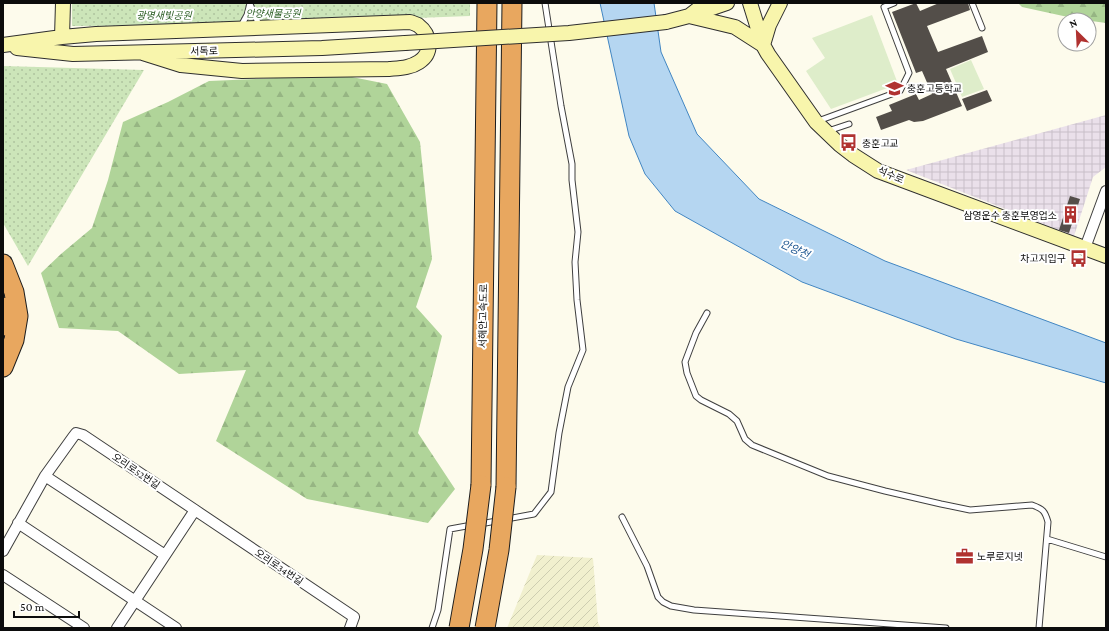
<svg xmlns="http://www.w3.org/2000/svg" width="1109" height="631" viewBox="0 0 1109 631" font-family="'Crimson Pro','Noto Sans KR',serif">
  <defs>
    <pattern id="industrial-grid" width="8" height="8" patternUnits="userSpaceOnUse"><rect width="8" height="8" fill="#eae0ea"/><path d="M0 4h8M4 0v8" fill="none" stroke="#c8bfc8"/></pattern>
    <pattern id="farmland-furrows" width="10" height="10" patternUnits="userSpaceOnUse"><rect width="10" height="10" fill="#f1f0ce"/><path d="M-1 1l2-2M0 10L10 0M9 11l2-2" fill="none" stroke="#cdcdb0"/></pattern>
    <pattern id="forest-firs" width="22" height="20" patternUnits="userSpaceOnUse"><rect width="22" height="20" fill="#b0d499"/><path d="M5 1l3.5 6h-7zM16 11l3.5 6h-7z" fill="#96b583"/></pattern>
    <pattern id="park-dots" width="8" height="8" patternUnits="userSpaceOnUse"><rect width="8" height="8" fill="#cce5b9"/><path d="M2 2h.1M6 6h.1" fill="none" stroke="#aec39e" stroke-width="1.8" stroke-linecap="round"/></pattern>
  </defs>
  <rect width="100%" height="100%" fill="#fdfbec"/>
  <path fill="url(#industrial-grid)" d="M 1106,115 L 1106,167 L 1093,177 L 1074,236 L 906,170 Z"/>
  <path fill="url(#farmland-furrows)" d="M 537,555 L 593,558 L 598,623 L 601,628 L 507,628 Z"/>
  <path fill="url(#forest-firs)" d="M 1018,3 L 1106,3 L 1106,23 L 1077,19 L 1022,7 Z
    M 342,75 L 387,84 L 420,142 L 432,259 L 416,307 L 442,336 L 418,433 L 455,489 L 428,523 L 307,499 L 216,441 L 246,370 L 179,374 L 118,331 L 59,328 L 41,273 L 61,254 L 92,228 L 108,180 L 123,122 L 168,102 L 209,81 Z"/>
  <path fill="url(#park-dots)" d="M 72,3 L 470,3 L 470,16 C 338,21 205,26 72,26 Z
    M 3,66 L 144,70 L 28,266 L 3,223 Z"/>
  <path fill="#deedca" d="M 872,15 L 898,84 L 831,109 L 806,71 L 825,58 L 812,38 Z
    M 971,60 L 984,89 L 962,97 L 950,69 Z"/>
  <path fill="#b5d6f1" stroke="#4286c2" d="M 600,3 L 654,3 L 661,52 L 697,134 L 759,199 L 885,261 L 1106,343 L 1106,383 L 956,339 L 802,282 L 675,211 L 645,174 L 629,136 Z"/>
  <path fill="#534e49" d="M 916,3 L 920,11 L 939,3 L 968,3 L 970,10 L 927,26 L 938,52 L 982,36 L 988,52 L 946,69 L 962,106 L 923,121 L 914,122 L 909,120 L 881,130 L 876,117 L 892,111 L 889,105 L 916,94 L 919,100 L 932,94 L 922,71 L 916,73 L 892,12 Z
    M 987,90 L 992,101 L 967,111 L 962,99 Z
    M 1070,196 L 1080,199 L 1069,233 L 1059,230 Z"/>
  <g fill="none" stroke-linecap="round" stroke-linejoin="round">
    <defs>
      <path id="lane" d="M 972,3 L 982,28
        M 250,4 L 259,25
        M 241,26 L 247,15 L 250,3
        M 818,121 L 900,91 L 909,73 L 884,7 L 894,3
        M 828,131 L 849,124
        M 707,313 L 696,333 L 685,362 L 687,373 L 696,396 L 701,400 L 729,414 L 737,421 L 745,439 L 752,445 L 828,476 L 885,491 L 941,504 L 970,510 L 1032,505 C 1043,509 1045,511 1048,522 L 1039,628
        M 622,517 L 647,566 L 658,597 L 663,602 L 671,606 L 694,610 L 946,628
        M 480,524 L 534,514 L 551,492 L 559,433 L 568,387 L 583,350 L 577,300 L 575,262 L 578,232 L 572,180 L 572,164 L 561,106 L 545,3
        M 1047,539 L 1106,557
        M 432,628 L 438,610 L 450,529 L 472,525"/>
      <path id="street" d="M 1085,248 L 1106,191
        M 45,476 L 165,555
        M 195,510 L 354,617 L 350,628
        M 18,523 L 176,628
        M 3,551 L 45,476 L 73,437 L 76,433 L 83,435 L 195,510 L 117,628
        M 3,575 L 84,628"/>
      <path id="secondary" d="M 706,3 L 689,16 L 735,27 L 763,45 L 769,25 L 780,3
        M 750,3 L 763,45 L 768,54 L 816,122 L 840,145 L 853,155 L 878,171 L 1106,256
        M 666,22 L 689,16 L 727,3
        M 62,37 L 63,3
        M 3,45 L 62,37 L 96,34 L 410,22 C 413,23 416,24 418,25 C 431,35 433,53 419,62 C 410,68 400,68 389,69 L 242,71 L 181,65 L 143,53
        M 17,48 L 73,54 L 322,48 L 405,43"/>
      <path id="highway" d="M 3,264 L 14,292 L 18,316 L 14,340 L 3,367
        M 3,307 L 3,326
        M 481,485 L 487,3
        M 506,487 L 512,3"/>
    </defs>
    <use href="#lane" stroke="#3f3f3f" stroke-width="7"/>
    <use href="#street" stroke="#3f3f3f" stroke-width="12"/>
    <use href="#secondary" stroke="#2e2e2e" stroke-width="16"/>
    <use href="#highway" stroke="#1d1d1d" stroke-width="21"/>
    <use href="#lane" stroke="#fff" stroke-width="5"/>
    <use href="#street" stroke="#fff" stroke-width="10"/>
    <use href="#secondary" stroke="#f8f5ac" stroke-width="14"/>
    <use href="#highway" stroke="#e8a75f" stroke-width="19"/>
    <defs>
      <path id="secondary-bridge" d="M 405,43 L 569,33 L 666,22"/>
      <path id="highway-bridge" d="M 459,628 L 473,549 L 481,485
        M 485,628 L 499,550 L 506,487"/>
    </defs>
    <use href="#secondary-bridge" stroke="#2e2e2e" stroke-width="16" stroke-linecap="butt"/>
    <use href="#highway-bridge" stroke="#1d1d1d" stroke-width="21" stroke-linecap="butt"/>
    <use href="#secondary-bridge" stroke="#f8f5ac" stroke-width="14"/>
    <use href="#highway-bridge" stroke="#e8a75f" stroke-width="19"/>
  </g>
  <defs>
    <symbol id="school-bare" viewBox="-9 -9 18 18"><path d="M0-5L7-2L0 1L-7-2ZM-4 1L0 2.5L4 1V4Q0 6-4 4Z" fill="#b03230" stroke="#fff" stroke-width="2.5" paint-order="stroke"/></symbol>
    <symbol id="bus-bare" viewBox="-9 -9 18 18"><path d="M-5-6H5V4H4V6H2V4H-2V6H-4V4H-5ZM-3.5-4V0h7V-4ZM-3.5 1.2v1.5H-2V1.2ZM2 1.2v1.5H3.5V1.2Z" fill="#b03230" stroke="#fff" stroke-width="2.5" paint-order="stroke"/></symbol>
    <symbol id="building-bare" viewBox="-9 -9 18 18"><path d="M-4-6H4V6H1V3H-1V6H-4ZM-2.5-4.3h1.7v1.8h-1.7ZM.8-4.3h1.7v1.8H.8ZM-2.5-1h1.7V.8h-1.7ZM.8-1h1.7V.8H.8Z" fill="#b03230" stroke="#fff" stroke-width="2.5" paint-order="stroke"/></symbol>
    <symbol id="office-bare" viewBox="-9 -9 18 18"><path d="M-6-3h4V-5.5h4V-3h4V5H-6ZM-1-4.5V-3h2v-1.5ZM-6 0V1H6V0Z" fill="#b03230" stroke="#fff" stroke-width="2.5" paint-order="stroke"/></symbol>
  </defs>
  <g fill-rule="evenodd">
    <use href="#school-bare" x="882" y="76" width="25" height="25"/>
    <use href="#bus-bare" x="836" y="130" width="25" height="25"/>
    <use href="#building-bare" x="1058" y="202" width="25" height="25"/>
    <use href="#bus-bare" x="1066" y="246" width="25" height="25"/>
    <use href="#office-bare" x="952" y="544" width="25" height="25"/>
  </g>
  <g text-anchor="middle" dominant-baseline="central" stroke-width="4" stroke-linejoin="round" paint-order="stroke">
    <g font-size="10" font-style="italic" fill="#2a5d22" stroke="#fff">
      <text x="273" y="13">안양새물공원</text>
      <text x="164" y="15">광명새빛공원</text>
    </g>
    <g font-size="10" fill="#0c0c0c" stroke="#fff">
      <text transform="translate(204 51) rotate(-1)">서독로</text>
      <text transform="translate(891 175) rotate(23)">석수로</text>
      <text transform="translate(483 316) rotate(-89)">서해안고속도로</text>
      <text transform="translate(136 471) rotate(34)">오리로52번길</text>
      <text transform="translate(279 567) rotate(34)">오리로34번길</text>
    </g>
    <g font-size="10" fill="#0c0c0c" stroke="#fff" text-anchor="start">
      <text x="907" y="88">충훈고등학교</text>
      <text x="862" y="143">충훈고교</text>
      <text x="1057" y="215" text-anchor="end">삼영운수 충훈부영업소</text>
      <text x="1066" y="258" text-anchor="end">차고지입구</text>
      <text x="977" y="556">노루로지넷</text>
    </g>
    <g font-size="11" font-style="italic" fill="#205892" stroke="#fff">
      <text transform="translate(795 249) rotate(25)">안양천</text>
    </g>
  </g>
  <rect width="1109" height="631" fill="none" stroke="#0c0c0c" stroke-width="8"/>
  <g transform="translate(1077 32) rotate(336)"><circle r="19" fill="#ffffff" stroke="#9e9e9e"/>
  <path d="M0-3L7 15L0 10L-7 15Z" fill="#b03230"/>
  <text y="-6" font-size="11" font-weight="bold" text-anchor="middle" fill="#0c0c0c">N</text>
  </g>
  <path d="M14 611v6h65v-6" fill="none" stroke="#0c0c0c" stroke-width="2"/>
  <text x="20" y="611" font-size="12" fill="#0c0c0c" stroke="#ffffff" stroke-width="3" paint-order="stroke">50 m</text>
</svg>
